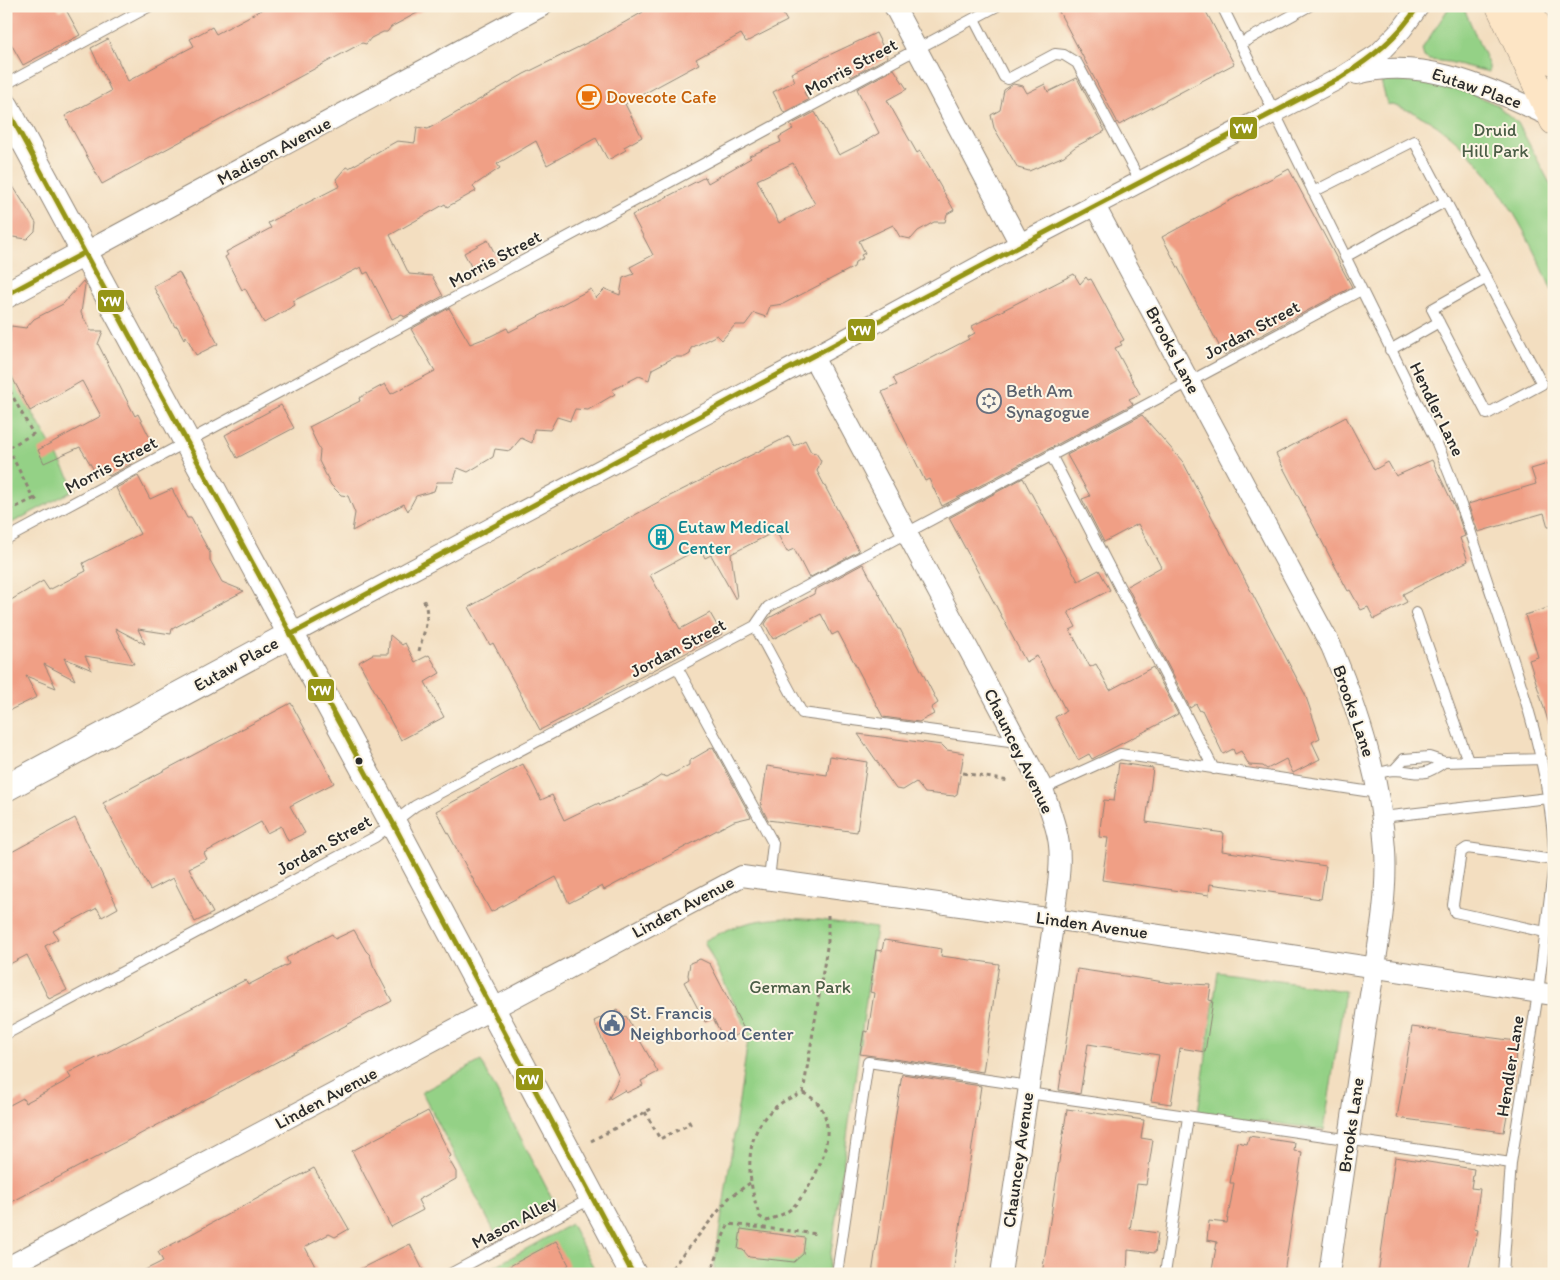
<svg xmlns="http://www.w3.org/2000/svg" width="1560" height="1280" viewBox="0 0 1560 1280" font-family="Itim,sans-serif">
  <rect width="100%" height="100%" fill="#fcf5e5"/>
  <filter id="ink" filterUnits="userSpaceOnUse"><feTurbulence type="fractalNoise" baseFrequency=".02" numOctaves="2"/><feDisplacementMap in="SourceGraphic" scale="10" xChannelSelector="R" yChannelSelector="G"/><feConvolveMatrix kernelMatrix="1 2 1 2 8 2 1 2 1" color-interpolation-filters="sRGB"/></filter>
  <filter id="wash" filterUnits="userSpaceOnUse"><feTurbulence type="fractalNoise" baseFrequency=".0096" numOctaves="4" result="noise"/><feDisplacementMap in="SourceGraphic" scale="20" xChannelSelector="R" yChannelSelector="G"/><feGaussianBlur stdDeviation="1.12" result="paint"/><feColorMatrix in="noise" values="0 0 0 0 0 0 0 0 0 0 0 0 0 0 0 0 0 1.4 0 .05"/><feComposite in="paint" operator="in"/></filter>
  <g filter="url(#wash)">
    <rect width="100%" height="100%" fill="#f3dec0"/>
    <path fill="#94d186" stroke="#607e58" d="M 1450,6 L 1463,6 L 1489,66 L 1489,72 L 1449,62 L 1429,60 L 1424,57 L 1422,50 L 1425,44 Z
      M 1380,77 L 1416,77 L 1458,87 L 1495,104 L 1518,123 L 1554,191 L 1554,296 C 1525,223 1470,121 1387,104 Z
      M 6,366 L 76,489 L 6,526 Z
      M 786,918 L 821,920 L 876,928 L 828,1274 L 713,1274 L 749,1034 L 704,941 C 735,925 750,920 786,918 Z
      M 1218,972 L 1345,991 L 1324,1130 L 1198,1112 Z
      M 481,1061 L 556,1206 L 497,1237 L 422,1092 Z
      M 571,1224 L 597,1274 L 481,1274 Z"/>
    <g id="blocks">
      <path fill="#f09f85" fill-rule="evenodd" d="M 6,6 L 57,6 L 59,11 L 65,8 L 80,35 L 23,65 L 6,35 Z
        M 262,6 L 430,6 L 391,27 L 387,32 L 383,32 L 371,38 L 366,44 L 362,43 L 102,184 L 65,116 L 111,91 L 91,48 L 108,39 L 128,81 L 194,46 L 190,39 L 212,27 L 216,34 L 261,10 Z
        M 640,6 L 778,6 L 787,21 L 746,42 L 741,34 L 696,59 L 699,64 L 625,104 L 642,137 L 624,147 L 626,150 L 608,160 L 596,138 L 547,165 L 536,141 L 497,164 L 500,168 L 473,186 L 476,191 L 447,207 L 445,204 L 390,235 L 409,274 L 432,276 L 443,296 L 404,317 L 402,314 L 392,319 L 368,272 L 364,274 L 361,267 L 293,301 L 295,305 L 264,323 L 245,288 L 242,290 L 225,257 L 228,255 L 226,252 L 271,228 L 268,223 L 340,186 L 336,179 L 346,167 L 349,168 L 397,141 L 415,143 L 417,127 L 428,129 L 524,74 L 597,38 L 643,12 Z
        M 1056,6 L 1203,6 L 1234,64 L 1119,125 Z
        M 876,33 L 888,57 L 851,77 L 848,69 L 804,92 L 808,100 L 784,113 L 773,92 L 795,81 L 791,73 Z
        M 894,69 L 907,89 L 887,100 L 917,153 L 920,151 L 954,210 L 947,214 L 945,222 L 934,222 L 918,231 L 911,239 L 900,237 L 893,225 L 859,241 L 865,253 L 861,255 L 863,258 L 855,262 L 854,267 L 783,304 L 770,306 L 766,317 L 754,313 L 745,325 L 735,325 L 722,340 L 717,335 L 691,348 L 690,354 L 685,357 L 675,357 L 652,369 L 649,380 L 639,376 L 612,390 L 615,394 L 588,410 L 575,409 L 570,421 L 557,417 L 550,430 L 534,429 L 532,443 L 521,438 L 510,451 L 495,449 L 493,457 L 468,472 L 458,468 L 453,482 L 437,482 L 434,491 L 416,496 L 408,511 L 404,504 L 352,531 L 355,513 L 348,496 L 341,495 L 331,485 L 319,461 L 320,450 L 309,427 L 360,401 L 359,398 L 385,384 L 391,394 L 435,371 L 411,329 L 449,308 L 470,344 L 491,336 L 507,328 L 509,332 L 591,289 L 596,298 L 605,289 L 620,295 L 623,278 L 634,274 L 630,267 L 653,255 L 632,215 L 705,177 L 708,183 L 751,158 L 749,156 L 781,142 L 779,137 L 793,129 L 790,125 L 815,112 L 839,155 L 859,145 L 879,133 L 857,89 ZM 793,163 L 815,204 L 779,223 L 757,180 Z
        M 1077,78 L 1105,131 L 1075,147 L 1064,156 L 1029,171 L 1018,168 L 994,128 L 991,115 L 1000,110 L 1004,90 L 1013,84 L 1023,86 L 1027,93 L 1045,84 L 1048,92 Z
        M 1289,169 L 1352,287 L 1224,355 L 1162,237 Z
        M 6,175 L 36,223 L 35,231 L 27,239 L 6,236 Z
        M 488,240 L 498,260 L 474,272 L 464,253 Z
        M 179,272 L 218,344 L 196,355 L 186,336 L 184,339 L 177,326 L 175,327 L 153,286 Z
        M 1074,274 L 1080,284 L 1086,277 L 1088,280 L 1091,279 L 1124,340 L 1120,342 L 1122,345 L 1115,348 L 1140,394 L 1129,399 L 1133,404 L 942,506 L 929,479 L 925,481 L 882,392 L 897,385 L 893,378 L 969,339 L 968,337 L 975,333 L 972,326 Z
        M 83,281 L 85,285 L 81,313 L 91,331 L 103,331 L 98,344 L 135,416 L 138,414 L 154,446 L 129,460 L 131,464 L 109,476 L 106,470 L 97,475 L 80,447 L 44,463 L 38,450 L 101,416 L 82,381 L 30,411 L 6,366 L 6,336 L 9,336 L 11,326 L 26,328 L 34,319 L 63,304 Z
        M 281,405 L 294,428 L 237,458 L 225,435 Z
        M 1142,415 L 1183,462 L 1305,694 L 1320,738 L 1312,742 L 1320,759 L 1293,773 L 1286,759 L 1267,769 L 1263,766 L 1249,765 L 1241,751 L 1235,754 L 1233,749 L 1223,754 L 1202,710 L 1200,711 L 1196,704 L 1190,708 L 1127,586 L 1161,567 L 1138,524 L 1104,542 L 1082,499 L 1090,496 L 1067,455 Z
        M 1346,417 L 1374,470 L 1388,462 L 1396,476 L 1432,460 L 1456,510 L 1465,536 L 1460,538 L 1468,561 L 1403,594 L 1407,602 L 1374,619 L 1368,607 L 1361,610 L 1350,590 L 1348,591 L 1276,454 Z
        M 789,436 L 794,446 L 805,440 L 811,452 L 816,453 L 821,461 L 817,471 L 859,551 L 809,578 L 794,549 L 787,552 L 776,531 L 731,554 L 737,598 L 735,598 L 711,555 L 705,558 L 700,548 L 650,575 L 680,629 L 710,613 L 722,634 L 540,730 L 493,643 L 490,645 L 469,607 L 662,500 Z
        M 1554,462 L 1554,527 L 1548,527 L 1544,513 L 1478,532 L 1468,504 L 1536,484 L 1531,469 Z
        M 138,476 L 150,499 L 172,489 L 187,518 L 191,518 L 210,553 L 210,560 L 222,582 L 244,591 L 172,629 L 171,634 L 138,629 L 145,644 L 115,628 L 134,664 L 85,656 L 92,670 L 64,658 L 75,680 L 44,664 L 56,688 L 26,676 L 37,697 L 6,712 L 6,603 L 43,581 L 49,590 L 86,571 L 83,563 L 140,534 L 116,488 Z
        M 1023,478 L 1078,581 L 1099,570 L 1110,590 L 1068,612 L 1076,627 L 1070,630 L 1090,667 L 1096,664 L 1110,690 L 1153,667 L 1178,714 L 1092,759 L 1089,754 L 1078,760 L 1055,717 L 1066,711 L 1053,686 L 1037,656 L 1026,662 L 949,518 Z
        M 863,564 L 898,629 L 900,629 L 938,703 L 931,708 L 934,714 L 919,722 L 883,717 L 838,632 L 832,635 L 821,614 L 773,639 L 765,624 L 769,618 L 814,594 L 815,590 Z
        M 1554,606 L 1554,723 L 1549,724 L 1529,660 L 1538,657 L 1525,615 Z
        M 390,635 L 402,645 L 405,643 L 415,662 L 429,655 L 440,673 L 425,682 L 444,717 L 401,740 L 359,662 L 373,654 L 388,654 Z
        M 291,703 L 334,783 L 290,806 L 305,833 L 288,841 L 281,826 L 267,833 L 261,822 L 204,853 L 207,859 L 189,868 L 213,913 L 195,922 L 173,878 L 150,890 L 103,803 Z
        M 858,734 L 942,745 L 947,750 L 964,753 L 957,794 L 954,796 L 925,793 L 916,782 L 903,790 L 896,789 Z
        M 713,747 L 751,817 L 734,821 L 604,890 L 602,886 L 569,903 L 556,877 L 491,912 L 436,811 L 523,764 L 541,800 L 552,795 L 564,820 L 599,803 L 600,805 L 645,786 L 662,775 L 667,777 L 689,765 L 689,761 Z
        M 830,756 L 867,762 L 857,832 L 768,820 L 761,806 L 767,766 L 827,775 Z
        M 1119,763 L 1153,768 L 1146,822 L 1224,833 L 1222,851 L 1326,866 L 1321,899 L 1210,884 L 1209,895 L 1102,880 L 1108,838 L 1099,837 L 1101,821 L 1104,800 L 1114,801 Z
        M 75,818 L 118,908 L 102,917 L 97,908 L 53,931 L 58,939 L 45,946 L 67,990 L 49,999 L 27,955 L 6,966 L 6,855 Z
        M 354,930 L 366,951 L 370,955 L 373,965 L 392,1001 L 6,1205 L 6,1107 L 23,1098 L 25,1103 L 46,1092 L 71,1078 L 68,1073 L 245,980 L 248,985 L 289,964 L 286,958 L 332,934 L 335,939 Z
        M 884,940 L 942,949 L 941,956 L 999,964 L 983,1072 L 860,1054 L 864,1031 L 868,1032 L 874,993 L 870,992 L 876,950 L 882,951 Z
        M 700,959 L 710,964 L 745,1031 L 725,1041 L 713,1018 L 705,1022 L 684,982 L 689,979 L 688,975 L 690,963 Z
        M 1077,969 L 1171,983 L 1211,985 L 1209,1000 L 1213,1001 L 1205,1052 L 1180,1048 L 1171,1104 L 1151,1101 L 1159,1055 L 1088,1044 L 1080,1094 L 1059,1090 Z
        M 618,1009 L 623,1018 L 626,1016 L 658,1072 L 641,1081 L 643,1085 L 626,1093 L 625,1090 L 608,1100 L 619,1077 L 594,1021 Z
        M 1412,1027 L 1516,1041 L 1515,1070 L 1504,1132 L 1397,1118 Z
        M 902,1074 L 981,1086 L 953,1274 L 872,1274 Z
        M 1067,1109 L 1144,1120 L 1141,1138 L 1153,1140 L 1146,1185 L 1137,1184 L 1130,1229 L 1158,1233 L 1155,1253 L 1128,1250 L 1127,1274 L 1042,1274 Z
        M 428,1111 L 451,1156 L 448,1158 L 456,1172 L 456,1179 L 418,1200 L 423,1210 L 391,1227 L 352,1151 Z
        M 1249,1136 L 1295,1143 L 1294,1151 L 1302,1152 L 1284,1274 L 1233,1274 L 1212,1270 L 1217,1242 L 1207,1240 L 1209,1221 L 1227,1223 L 1234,1183 L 1230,1183 L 1237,1142 L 1247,1144 Z
        M 1395,1157 L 1474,1169 L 1471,1188 L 1480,1189 L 1474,1229 L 1478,1230 L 1467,1274 L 1378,1274 Z
        M 314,1168 L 349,1229 L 335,1237 L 329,1234 L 305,1247 L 319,1274 L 137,1274 L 163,1261 L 158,1252 Z
        M 741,1229 L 805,1238 L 803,1254 L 794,1262 L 749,1257 L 743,1250 L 738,1249 Z
        M 556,1241 L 569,1265 L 553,1274 L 495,1274 Z
        M 410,1244 L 425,1274 L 350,1274 Z"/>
    </g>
  </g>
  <g filter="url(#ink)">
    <use href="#blocks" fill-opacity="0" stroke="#8f8476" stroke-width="1"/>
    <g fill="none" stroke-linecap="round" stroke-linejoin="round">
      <defs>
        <path id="service" d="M 1222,6 L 1436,441 C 1461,500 1480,559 1500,620 C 1525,695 1550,771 1554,851
          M 974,19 L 1004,77 L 1008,79 L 1055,54 L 1064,55 L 1077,63 L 1140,181
          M 1240,44 L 1309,6
          M 6,84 L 150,6
          M 1313,192 L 1414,141 C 1457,222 1500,303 1542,384 L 1487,414 L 1432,309 L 1487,278
          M 1345,257 L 1446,201
          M 1390,350 L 1439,322
          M 1051,455 L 1214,769
          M 6,539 L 997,6
          M 1416,613 L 1468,761
          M 755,626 L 802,713 L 1017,742
          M 677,667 L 773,843 L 769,880
          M 1394,770 L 1404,759 L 1429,757 L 1444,762 L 1542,759
          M 1374,774 C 1380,773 1388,770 1394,770 C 1419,771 1421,779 1444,762
          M 1043,789 L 1120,754 L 1378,793
          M 1382,817 L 1548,798
          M 1545,932 L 1455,912 L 1453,905 L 1461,852 L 1467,848 L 1554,860
          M 6,1034 L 375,837 L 415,806 L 755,626 L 768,607 L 1361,290
          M 1028,1093 L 1511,1163
          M 450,1274 L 592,1198
          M 837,1274 L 868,1062 L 1029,1086
          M 1165,1274 L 1188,1117
          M 1503,1274 L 1511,1163 L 1538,993 L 1554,863"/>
        <path id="minor" d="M 894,6 L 1020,244
          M 1357,74 C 1425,55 1491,90 1552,117
          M 1094,204 L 1331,646 C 1359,711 1381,779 1385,850 C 1388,903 1376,956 1368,1008 C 1355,1096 1342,1185 1329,1274
          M 84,253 L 542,6
          M 813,357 L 1043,789 C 1049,808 1057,826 1059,845 C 1062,869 1056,895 1054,919 L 1001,1274
          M 290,635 L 813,357 L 1020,244 L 1340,78 L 1378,54 L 1402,29 L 1419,6
          M 6,1268 L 742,876 L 1054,919 L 1554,995"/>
        <path id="tertiary" d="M 6,107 L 393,823 L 633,1274
          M 6,295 L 84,253
          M 6,788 L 290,635"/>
        <path id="secondary" d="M 1500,6 L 1554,121
          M 1527,6 L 1554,61"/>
      </defs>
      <use href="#service" stroke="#8f8476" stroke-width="12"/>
      <use href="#minor" stroke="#8f8476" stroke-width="22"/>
      <use href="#tertiary" stroke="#8f8476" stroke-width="28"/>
      <use href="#secondary" stroke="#8f8476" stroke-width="29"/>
      <path stroke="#8f8476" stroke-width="3" stroke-dasharray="4 4" stroke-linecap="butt" d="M 6,384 L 33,434 L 6,449
        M 8,448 L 31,494 L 38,502
        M 6,502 L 10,510 L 35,498
        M 419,651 C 423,633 432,617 423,599
        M 963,773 L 1009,781
        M 803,1093 C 850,1113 818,1181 794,1206 C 788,1213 776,1217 767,1221 L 760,1217 C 742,1167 743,1112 803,1093 Z
        M 803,1093 L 828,941 L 828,913
        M 645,1112 L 660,1139 L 690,1124 L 688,1120
        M 591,1141 L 651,1109
        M 667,1274 L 729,1198 L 750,1183
        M 709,1274 C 720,1256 719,1241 729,1224 L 818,1234"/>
      <use href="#service" stroke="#fff" stroke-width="10"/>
      <use href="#minor" stroke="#fff" stroke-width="20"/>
      <use href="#tertiary" stroke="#fff" stroke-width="26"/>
      <use href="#secondary" stroke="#fde5c5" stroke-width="28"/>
      <defs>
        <path id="bus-1" d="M 6,107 L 393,823 L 633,1274
          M 6,295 L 84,253
          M 290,635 C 640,449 988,260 1340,78 C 1371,58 1398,38 1418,6"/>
      </defs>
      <use href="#bus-1" stroke="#fcf5e5" stroke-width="9"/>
      <use href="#bus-1" stroke="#959516" stroke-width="5"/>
    </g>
  </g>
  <defs>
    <symbol id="cafe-ring" viewBox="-11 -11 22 22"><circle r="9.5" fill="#fcf5e5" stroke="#e8710a" stroke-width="1.5"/><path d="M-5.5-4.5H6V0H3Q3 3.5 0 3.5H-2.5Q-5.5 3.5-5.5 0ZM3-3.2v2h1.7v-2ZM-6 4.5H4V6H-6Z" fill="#e8710a"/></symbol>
    <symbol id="synagogue-ring" viewBox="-11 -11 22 22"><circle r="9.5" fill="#fcf5e5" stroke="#6b7280" stroke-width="1.5"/><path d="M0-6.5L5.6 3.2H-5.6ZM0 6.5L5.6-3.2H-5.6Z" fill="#6b7280"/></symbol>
    <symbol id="building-ring" viewBox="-11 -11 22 22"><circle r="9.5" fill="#fcf5e5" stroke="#0f9aa8" stroke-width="1.5"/><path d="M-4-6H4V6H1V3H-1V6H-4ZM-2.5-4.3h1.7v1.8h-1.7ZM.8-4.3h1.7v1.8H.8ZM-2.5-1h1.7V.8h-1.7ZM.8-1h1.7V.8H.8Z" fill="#0f9aa8"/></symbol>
    <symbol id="civic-ring" viewBox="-11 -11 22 22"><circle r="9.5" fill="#fcf5e5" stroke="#5c6f8a" stroke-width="1.5"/><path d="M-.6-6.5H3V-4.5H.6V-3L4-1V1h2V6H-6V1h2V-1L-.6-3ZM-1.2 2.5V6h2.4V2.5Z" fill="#5c6f8a"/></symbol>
  </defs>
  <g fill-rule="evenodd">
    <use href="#cafe-ring" x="575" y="83" width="28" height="28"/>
    <use href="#synagogue-ring" x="975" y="387" width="28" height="28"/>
    <use href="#building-ring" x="647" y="523" width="28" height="28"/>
    <use href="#civic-ring" x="598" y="1009" width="28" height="28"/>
  </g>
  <circle fill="#2b2b2b" stroke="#fcf5e5" stroke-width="2" cx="359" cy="761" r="4.5"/>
  <g text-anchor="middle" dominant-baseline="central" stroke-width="4" stroke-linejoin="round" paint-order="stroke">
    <g font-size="18" fill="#2b2b2b" stroke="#fcf5e5">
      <text transform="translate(851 67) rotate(-28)">Morris Street</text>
      <text transform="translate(1477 88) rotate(19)">Eutaw Place</text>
      <text transform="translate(274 151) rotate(-28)">Madison Avenue</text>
      <text transform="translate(495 259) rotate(-28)">Morris Street</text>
      <text transform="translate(1252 330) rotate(-28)">Jordan Street</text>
      <text transform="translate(1173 350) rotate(62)">Brooks Lane</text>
      <text transform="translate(1437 409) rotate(64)">Hendler Lane</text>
      <text transform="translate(111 465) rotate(-28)">Morris Street</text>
      <text transform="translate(678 648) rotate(-28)">Jordan Street</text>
      <text transform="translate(236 664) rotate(-29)">Eutaw Place</text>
      <text transform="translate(1354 711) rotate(71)">Brooks Lane</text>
      <text transform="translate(1019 751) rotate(64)">Chauncey Avenue</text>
      <text transform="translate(324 845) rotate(-29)">Jordan Street</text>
      <text transform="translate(683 907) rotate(-28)">Linden Avenue</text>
      <text transform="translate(1092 925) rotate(8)">Linden Avenue</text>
      <text transform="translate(1510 1066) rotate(-81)">Hendler Lane</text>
      <text transform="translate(326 1098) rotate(-28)">Linden Avenue</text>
      <text transform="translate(1351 1125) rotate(-82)">Brooks Lane</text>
      <text transform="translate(1018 1160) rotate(-82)">Chauncey Avenue</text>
      <text transform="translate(514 1222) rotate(-28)">Mason Alley</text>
    </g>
    <g font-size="18" fill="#c56008" stroke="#fcf5e5" text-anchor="start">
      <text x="606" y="97">Dovecote Cafe</text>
    </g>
    <g font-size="18" fill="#4a5d46" stroke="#fcf5e5">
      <text x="1495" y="130">Druid<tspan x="1495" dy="21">Hill Park</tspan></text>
      <text x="800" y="987">German Park</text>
    </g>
    <g font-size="18" fill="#5b616d" stroke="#fcf5e5" text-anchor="start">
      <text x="1006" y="391">Beth Am<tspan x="1006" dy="21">Synagogue</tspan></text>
    </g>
    <g font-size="18" fill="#0d838f" stroke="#fcf5e5" text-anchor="start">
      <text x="678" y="527">Eutaw Medical<tspan x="678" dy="21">Center</tspan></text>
    </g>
    <g font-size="18" fill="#4e5e75" stroke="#fcf5e5" text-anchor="start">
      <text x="630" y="1013">St. Francis<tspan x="630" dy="21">Neighborhood Center</tspan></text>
    </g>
  </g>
  <g stroke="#fcf5e5" stroke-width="2">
    <rect x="1229" y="116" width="29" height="24" rx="5" fill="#959516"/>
    <rect x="97" y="289" width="28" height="24" rx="5" fill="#959516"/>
    <rect x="847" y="318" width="29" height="24" rx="5" fill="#959516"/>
    <rect x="307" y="678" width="28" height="24" rx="5" fill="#959516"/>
    <rect x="515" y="1067" width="29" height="24" rx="5" fill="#959516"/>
  </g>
  <g font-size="14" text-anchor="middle" font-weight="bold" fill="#fff">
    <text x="1243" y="133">YW</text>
    <text x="111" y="306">YW</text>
    <text x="861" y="335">YW</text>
    <text x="321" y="695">YW</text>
    <text x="529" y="1084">YW</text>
  </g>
  <rect width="1560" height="1280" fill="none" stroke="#fcf5e5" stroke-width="25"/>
</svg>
